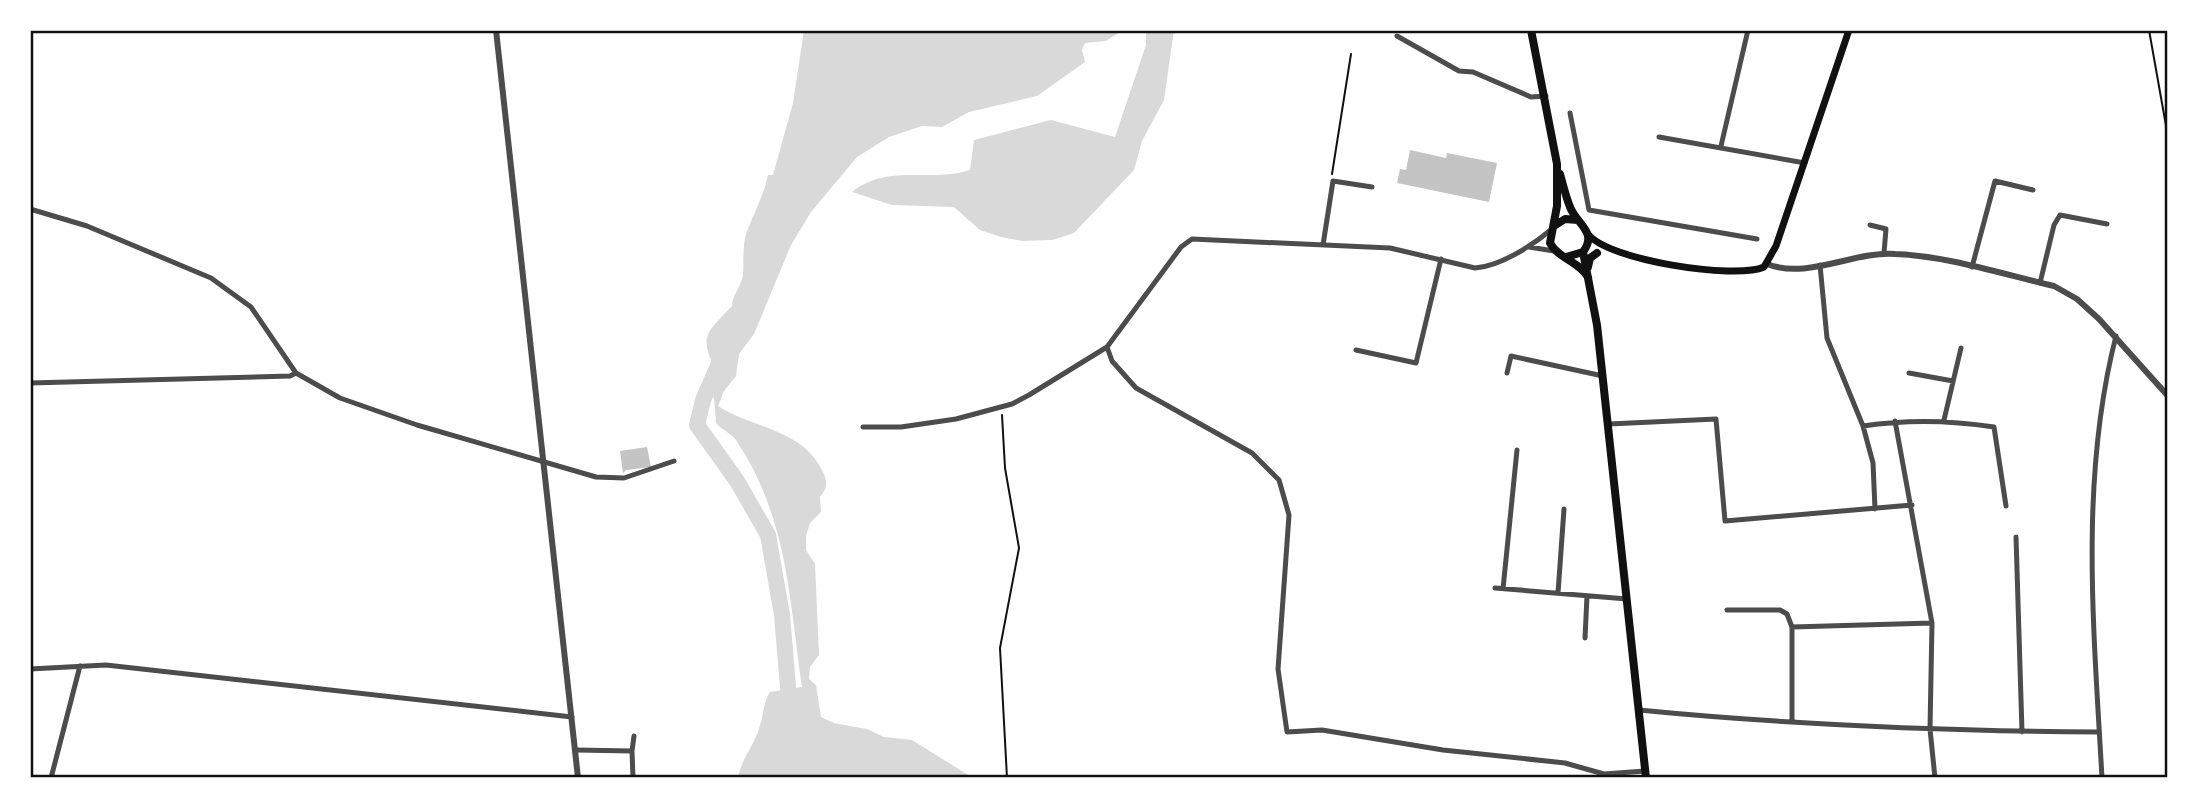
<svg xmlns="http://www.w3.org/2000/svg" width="2198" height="808" viewBox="0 0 2198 808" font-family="Rubik,sans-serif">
  <rect width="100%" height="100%" fill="#fff"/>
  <path fill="#d9d9d9" d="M 804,30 L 1123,30 L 1106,41 L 1085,43 L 1082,50 L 1085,62 L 1037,96 L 969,112 L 942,127 L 922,126 L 889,137 L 857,157 L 811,212 L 791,245 L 754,334 L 739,354 L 736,376 L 724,391 L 718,406 C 754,429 803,429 823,472 C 828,482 827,489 820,497 L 821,512 L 810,523 L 806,536 L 806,550 L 815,564 L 819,655 L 810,667 L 809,679 L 816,685 L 821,717 L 834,723 L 867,729 L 884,737 L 912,740 L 973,778 L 738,778 C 742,756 755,746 760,725 C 764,713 763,703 770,692 L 802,687 C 789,598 788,518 736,440 C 731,433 722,430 716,423 L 714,398 L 702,390 L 705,380 L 716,371 C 698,335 707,333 732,306 C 733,293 741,287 743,275 C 744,261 742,246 747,231 C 755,211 763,197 768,175 L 773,175 L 793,103 Z
    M 1146,30 L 1174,30 L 1164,100 L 1142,141 L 1134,170 L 1074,233 L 1052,240 L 1022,241 L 1001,237 L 980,230 L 954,207 L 892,205 L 852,192 C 888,163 929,183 970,170 L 974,140 L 1051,120 L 1115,137 L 1146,45 Z"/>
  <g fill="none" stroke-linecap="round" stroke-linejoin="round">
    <path stroke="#d9d9d9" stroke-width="16" d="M 724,352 L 703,400 L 697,425 L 737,481 L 768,535 L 782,615 L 790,711"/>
  </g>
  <path fill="#c4c4c4" d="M 1410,150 L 1446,158 L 1447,153 L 1497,163 L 1489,202 L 1397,183 L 1400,169 L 1406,170 Z
    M 647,447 L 651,467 L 626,470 L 623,473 L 620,451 Z"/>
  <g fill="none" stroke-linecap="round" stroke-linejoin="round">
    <path stroke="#111" stroke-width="2" d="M 2149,30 L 2168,137
      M 1332,174 L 1351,54
      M 1002,415 L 1005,468 L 1019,548 L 1000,648 L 1007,778"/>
    <path stroke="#4c4c4c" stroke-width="5" d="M 1397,36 L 1459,71 L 1473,72 L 1531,97 L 1546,96
      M 1570,113 L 1589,210 L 1757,239
      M 1659,137 L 1805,163
      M 1721,146 L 1748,30
      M 30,209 L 87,226 L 211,278 L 251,307 L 296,373 L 340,398 L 417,425 L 596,477 L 624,478 L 674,461
      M 1870,225 L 1886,229 L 1884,253
      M 1323,245 L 1333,181 L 1372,187
      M 1529,247 L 1554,251
      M 1820,265 L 1827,338 L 1863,426 L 1873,463 L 1875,509
      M 1972,267 L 1995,181 L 2033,190
      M 2040,283 L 2054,225 L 2060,215 L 2107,224
      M 1107,347 L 1112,361 L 1136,388 L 1252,453 L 1279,480 L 1289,515 L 1278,669 L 1287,732 L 1322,730 L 1443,750 L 1565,763 L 1604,774 L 1645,771
      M 1356,350 L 1416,363 L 1441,259
      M 1507,373 L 1511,356 L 1603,376
      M 1909,373 L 1953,381
      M 30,383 L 290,376 L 296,373
      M 1944,420 L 1961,348
      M 1895,421 L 1932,623 L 1930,729 L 1935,778
      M 1609,424 L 1716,419 L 1725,521 L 1912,505
      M 1863,426 C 1909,419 1949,420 1994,427 L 2006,506
      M 863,427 L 901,427 L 956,419 L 1012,404 L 1029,395 L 1107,347 L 1181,247 L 1192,239 L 1390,248 L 1475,268 C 1501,266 1533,245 1552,229
      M 2016,537 L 2022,732
      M 1495,588 L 1627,599
      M 1503,589 L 1517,450
      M 1558,593 L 1564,509
      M 1727,610 L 1780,610 L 1787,614 L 1792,627 L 1792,722
      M 1792,627 L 1932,623
      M 1585,638 L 1587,596
      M 30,669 L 106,665 L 572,717
      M 1639,710 C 1792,725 1945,731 2099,732
      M 576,750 L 632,751 L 633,778
      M 632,751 L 634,736
      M 51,778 L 80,666
      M 2102,778 C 2094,632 2079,480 2116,336"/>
    <path stroke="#4c4c4c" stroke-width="6" d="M 496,30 L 578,778
      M 1767,264 C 1807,280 1854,251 1895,254 C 1948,256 2002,274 2054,286 L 2077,299 L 2099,319 L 2168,396"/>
    <path stroke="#111" stroke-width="7" d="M 1588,234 C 1607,260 1735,280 1764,267 L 1776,246 L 1849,30"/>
    <path stroke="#111" stroke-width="8" d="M 1531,30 L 1557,164 L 1557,206 L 1550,243 C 1559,259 1578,261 1588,277
      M 1560,174 C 1563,185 1566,197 1570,207 C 1577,225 1598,232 1583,252 L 1566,257
      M 1554,226 L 1565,219 L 1578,220
      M 1583,252 L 1597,325 L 1646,778
      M 1588,267 L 1590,258 L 1597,253"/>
  </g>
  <rect width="2198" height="808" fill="none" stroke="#ffffff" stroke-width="63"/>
  <rect x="32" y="32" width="2134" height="744" fill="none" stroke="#111" stroke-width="2.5"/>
</svg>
